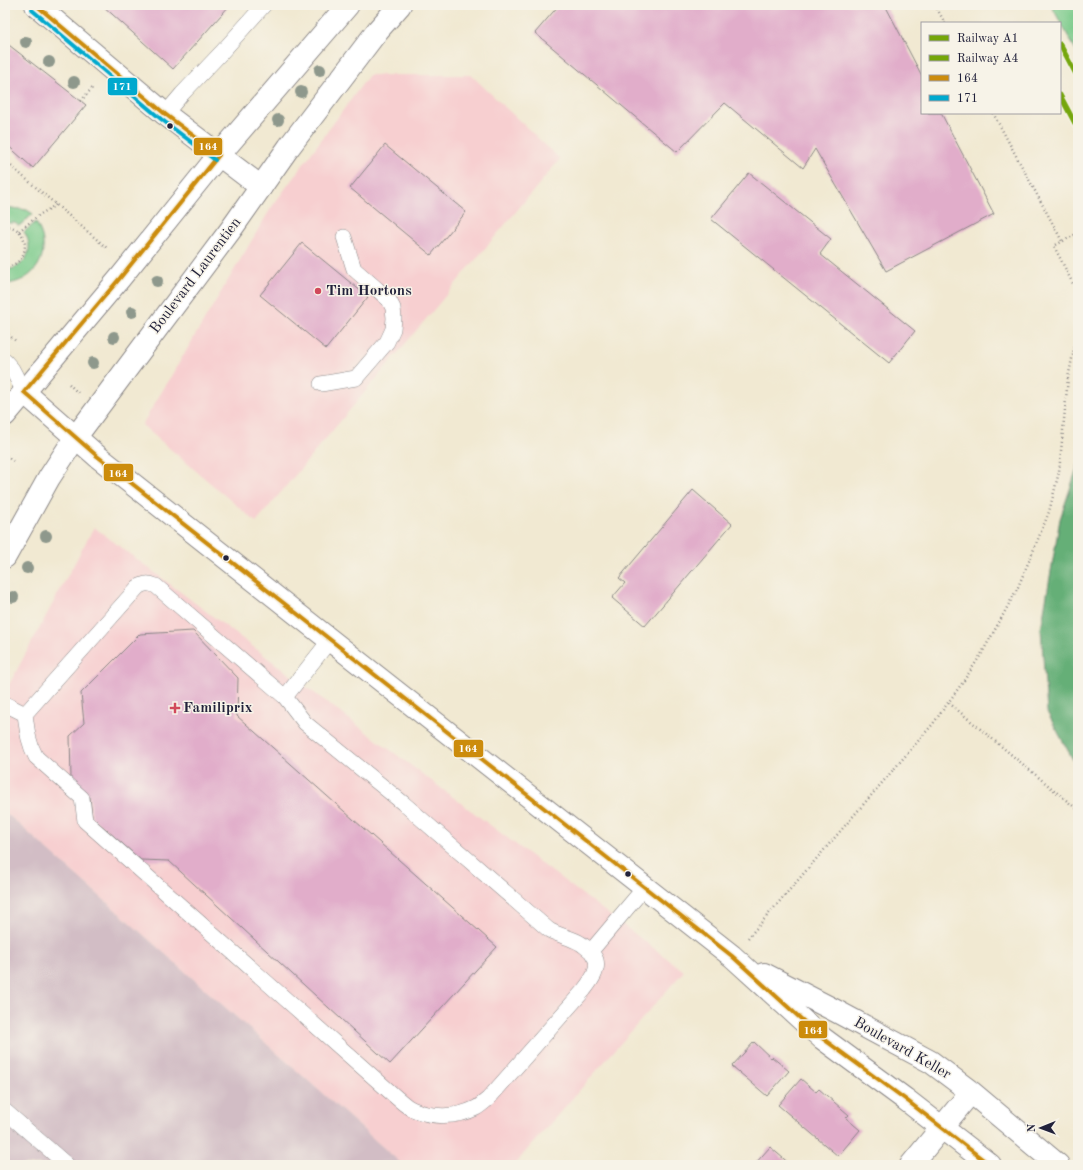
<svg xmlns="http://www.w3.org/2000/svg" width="1083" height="1170" viewBox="0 0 1083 1170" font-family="'Old Standard TT',serif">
  <rect width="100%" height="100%" fill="#f7f3e8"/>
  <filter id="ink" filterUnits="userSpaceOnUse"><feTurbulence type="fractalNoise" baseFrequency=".025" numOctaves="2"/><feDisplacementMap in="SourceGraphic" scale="8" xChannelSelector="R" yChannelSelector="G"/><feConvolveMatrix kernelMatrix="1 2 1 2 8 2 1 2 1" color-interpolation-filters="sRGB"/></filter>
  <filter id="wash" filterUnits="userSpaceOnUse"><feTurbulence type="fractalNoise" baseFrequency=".012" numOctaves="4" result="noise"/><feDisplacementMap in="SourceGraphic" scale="16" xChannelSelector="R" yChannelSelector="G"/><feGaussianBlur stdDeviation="0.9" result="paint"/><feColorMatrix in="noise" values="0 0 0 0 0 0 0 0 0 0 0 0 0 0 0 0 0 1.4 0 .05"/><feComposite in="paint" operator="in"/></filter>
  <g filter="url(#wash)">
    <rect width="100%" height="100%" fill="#f1e9d2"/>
    <path fill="#f7cfd0" d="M 369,75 L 471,75 L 560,159 L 256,522 L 142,425 L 271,208 Z
      M 94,527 L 684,971 L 514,1165 L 403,1165 L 5,812 L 5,692 Z"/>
    <path fill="#d2bdc5" d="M 5,812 L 403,1165 L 5,1165 Z"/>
    <path fill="#7ccb8b" stroke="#4f7663" d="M 1051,5 L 1078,5 L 1078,54 Z
      M 5,207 L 27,210 L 33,214 L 19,226 L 15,223 L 5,223 Z
      M 36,222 C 39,229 43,235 43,243 C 45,266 27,283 5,284 L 5,270 C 25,269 36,249 24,232 Z"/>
    <path fill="#65af77" stroke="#446859" d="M 1078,465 L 1078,769 L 1047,712 L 1041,629 L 1060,519 Z"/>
    <g id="blocks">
      <path fill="#e1adca" d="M 102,5 L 230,5 L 173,69 Z
        M 559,5 L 885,5 L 922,76 L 922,113 L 941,113 L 994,214 L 886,271 L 815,149 L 803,168 L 725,103 L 677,152 L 535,33 Z
        M 5,42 L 86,105 L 33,168 L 5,143 Z
        M 385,145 L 466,212 L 431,255 L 350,188 Z
        M 749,173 L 831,239 L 820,254 L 915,331 L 889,363 L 711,219 Z
        M 302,243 L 368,297 L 326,349 L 260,295 Z
        M 693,490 L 732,524 L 645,626 L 612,598 L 625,583 L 619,578 Z
        M 193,631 L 238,678 L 237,716 L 497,947 L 390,1064 L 169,861 L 141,860 L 92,817 L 90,797 L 71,778 L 70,736 L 84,723 L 81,693 L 140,634 Z
        M 754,1042 L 771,1058 L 772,1057 L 789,1071 L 767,1096 L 732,1066 Z
        M 801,1079 L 816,1092 L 819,1089 L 849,1115 L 846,1118 L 860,1130 L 838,1156 L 778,1105 Z
        M 770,1147 L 791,1165 L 754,1165 Z"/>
    </g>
  </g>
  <g filter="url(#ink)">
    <use href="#blocks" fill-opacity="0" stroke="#8a8686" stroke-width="1"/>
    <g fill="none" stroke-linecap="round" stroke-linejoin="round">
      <defs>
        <path id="lane" d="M 165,114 L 182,94 L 221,53 L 264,5
          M 5,361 L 12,369 L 24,392
          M 321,384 L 356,378 L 387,342 L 393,329 L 394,318 L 393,308 L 389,300 L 377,289 L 354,269 L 344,237
          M 285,697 L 305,723 L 403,803 L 549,930 C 560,936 570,937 580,943 C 584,945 587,949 591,951 L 644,888
          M 5,704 L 25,714 L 138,587 C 145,583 149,583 156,586 L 285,697 L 330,640
          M 25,714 C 27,729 28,743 36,757 L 82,798 L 85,821 L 397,1098 C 402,1102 407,1107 412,1109 C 432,1118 456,1118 476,1108 C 480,1106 484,1102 488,1099 L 584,990 C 590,982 599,971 596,960 C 595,957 592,954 591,951
          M 5,1111 L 67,1165"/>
        <path id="street" d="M 36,5 L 165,114 L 261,187
          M 24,392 L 97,456 L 330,640 L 732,956 L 822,1038 L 905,1099 L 990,1165
          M 764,974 L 836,1011 L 931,1062 L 971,1092 L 1058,1165
          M 911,1165 L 971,1092"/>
        <path id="primary" d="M 5,415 L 120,278 L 219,155 L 348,5
          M 5,557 L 49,478 L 75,438 L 232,228 L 289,147 L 378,30 L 400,5"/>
      </defs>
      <use href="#lane" stroke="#8a8686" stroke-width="16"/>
      <use href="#street" stroke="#8a8686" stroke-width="24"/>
      <use href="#primary" stroke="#8a8686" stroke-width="24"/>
      <path stroke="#8a8686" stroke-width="2.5" stroke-dasharray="1 3" stroke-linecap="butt" d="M 935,5 L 945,23
        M 81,101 L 93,87
        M 993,113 L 1062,241
        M 5,161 L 108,249
        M 5,226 C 32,227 31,265 5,267
        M 19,231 L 39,215 L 56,205
        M 1078,233 L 1054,246 L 1078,294
        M 5,332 L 17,342
        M 69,384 L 78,393
        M 6,456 L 13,461
        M 949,703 L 1078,810
        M 748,938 L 932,725 L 963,682 L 982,653 L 1002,617 L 1018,587 L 1034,549 L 1049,512 L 1059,472 L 1068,378 L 1078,330"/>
      <use href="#lane" stroke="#fff" stroke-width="15"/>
      <use href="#street" stroke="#fff" stroke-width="22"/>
      <use href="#primary" stroke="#fff" stroke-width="22"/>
      <defs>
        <path id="bus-1" d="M 36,5 L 165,114 L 219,155 L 120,278 L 24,392 L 97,456 L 732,956 L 822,1038 L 905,1099 L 990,1165"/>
        <path id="bus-2" d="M 32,10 L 161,119 L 215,160"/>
      </defs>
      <use href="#bus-1" stroke="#f7f3e8" stroke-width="7"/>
      <use href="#bus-2" stroke="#f7f3e8" stroke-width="7"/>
      <use href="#bus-1" stroke="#cc8c0c" stroke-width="4"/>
      <use href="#bus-2" stroke="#00a9ce" stroke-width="4"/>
      <defs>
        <path id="rail-1" d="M 1060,44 L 1078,78"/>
        <path id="rail-2" d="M 1060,95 L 1078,129"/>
      </defs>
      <use href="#rail-1" stroke="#f7f3e8" stroke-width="8"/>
      <use href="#rail-2" stroke="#f7f3e8" stroke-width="8"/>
      <use href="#rail-1" stroke="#75a609" stroke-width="5"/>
      <use href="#rail-2" stroke="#75a609" stroke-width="5"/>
    </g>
    <g fill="#8e988c">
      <circle cx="26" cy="42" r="6"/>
      <circle cx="49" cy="62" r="6"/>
      <circle cx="320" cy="70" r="6"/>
      <circle cx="74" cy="82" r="6"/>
      <circle cx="301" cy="92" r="6"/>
      <circle cx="278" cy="120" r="6"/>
      <circle cx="157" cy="281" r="6"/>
      <circle cx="132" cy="312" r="6"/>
      <circle cx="114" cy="337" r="6"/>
      <circle cx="93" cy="363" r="6"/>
      <circle cx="46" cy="536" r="6"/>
      <circle cx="27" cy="568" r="6"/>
      <circle cx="13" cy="597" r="6"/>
    </g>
  </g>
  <g fill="#22223b" stroke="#f7f3e8" stroke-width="1.5">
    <circle cx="170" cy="126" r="3.5"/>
    <circle cx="226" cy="558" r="3.5"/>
    <circle cx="628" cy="874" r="3.5"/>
  </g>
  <g fill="#d1495b" stroke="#f7f3e8" stroke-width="1.5">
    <circle cx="318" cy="291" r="4"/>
    <path d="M173 702h4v4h4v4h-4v4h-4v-4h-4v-4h4z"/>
  </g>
  <g text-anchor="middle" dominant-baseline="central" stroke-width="3" stroke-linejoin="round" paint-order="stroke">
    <g font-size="15" fill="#22223b" stroke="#f7f3e8">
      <text transform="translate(196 276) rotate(-53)">Boulevard Laurentien</text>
      <text transform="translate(902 1049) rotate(30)">Boulevard Keller</text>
    </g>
    <g font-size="15" font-weight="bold" fill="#22223b" stroke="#f7f3e8" text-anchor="start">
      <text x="326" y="291">Tim Hortons</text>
      <text x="183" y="708">Familiprix</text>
    </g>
  </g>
  <g stroke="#f7f3e8" stroke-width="1.5">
    <rect x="107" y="77" width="31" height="19" rx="4" fill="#00a9ce"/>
    <rect x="193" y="137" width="30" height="19" rx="4" fill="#cc8c0c"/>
    <rect x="103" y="463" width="31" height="19" rx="4" fill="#cc8c0c"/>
    <rect x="453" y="739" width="31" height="19" rx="4" fill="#cc8c0c"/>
    <rect x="798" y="1020" width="30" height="19" rx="4" fill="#cc8c0c"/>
  </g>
  <g font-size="11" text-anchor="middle" font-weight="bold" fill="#fff">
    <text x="122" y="90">171</text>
    <text x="208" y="150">164</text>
    <text x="118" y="477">164</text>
    <text x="468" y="752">164</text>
    <text x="813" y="1034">164</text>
  </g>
  <rect width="1083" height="1170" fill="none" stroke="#f7f3e8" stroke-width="20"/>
  <rect x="921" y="22" width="140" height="92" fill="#f7f3e8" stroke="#a29fa3"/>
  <rect x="929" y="35" width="20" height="6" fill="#75a609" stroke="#a29fa3"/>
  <text x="957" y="42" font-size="12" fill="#22223b">Railway A1</text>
  <rect x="929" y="55" width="20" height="6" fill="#75a609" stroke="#a29fa3"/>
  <text x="957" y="62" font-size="12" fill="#22223b">Railway A4</text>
  <rect x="929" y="75" width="20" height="6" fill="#cc8c0c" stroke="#a29fa3"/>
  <text x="957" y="82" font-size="12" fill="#22223b">164</text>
  <rect x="929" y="95" width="20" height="6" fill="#00a9ce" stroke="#a29fa3"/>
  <text x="957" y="102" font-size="12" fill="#22223b">171</text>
  <g transform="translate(1041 1128) rotate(269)" stroke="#f7f3e8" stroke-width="3" paint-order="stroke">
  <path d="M0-3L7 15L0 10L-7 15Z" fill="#22223b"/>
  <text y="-6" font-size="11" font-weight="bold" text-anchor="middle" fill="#22223b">N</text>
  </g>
</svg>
